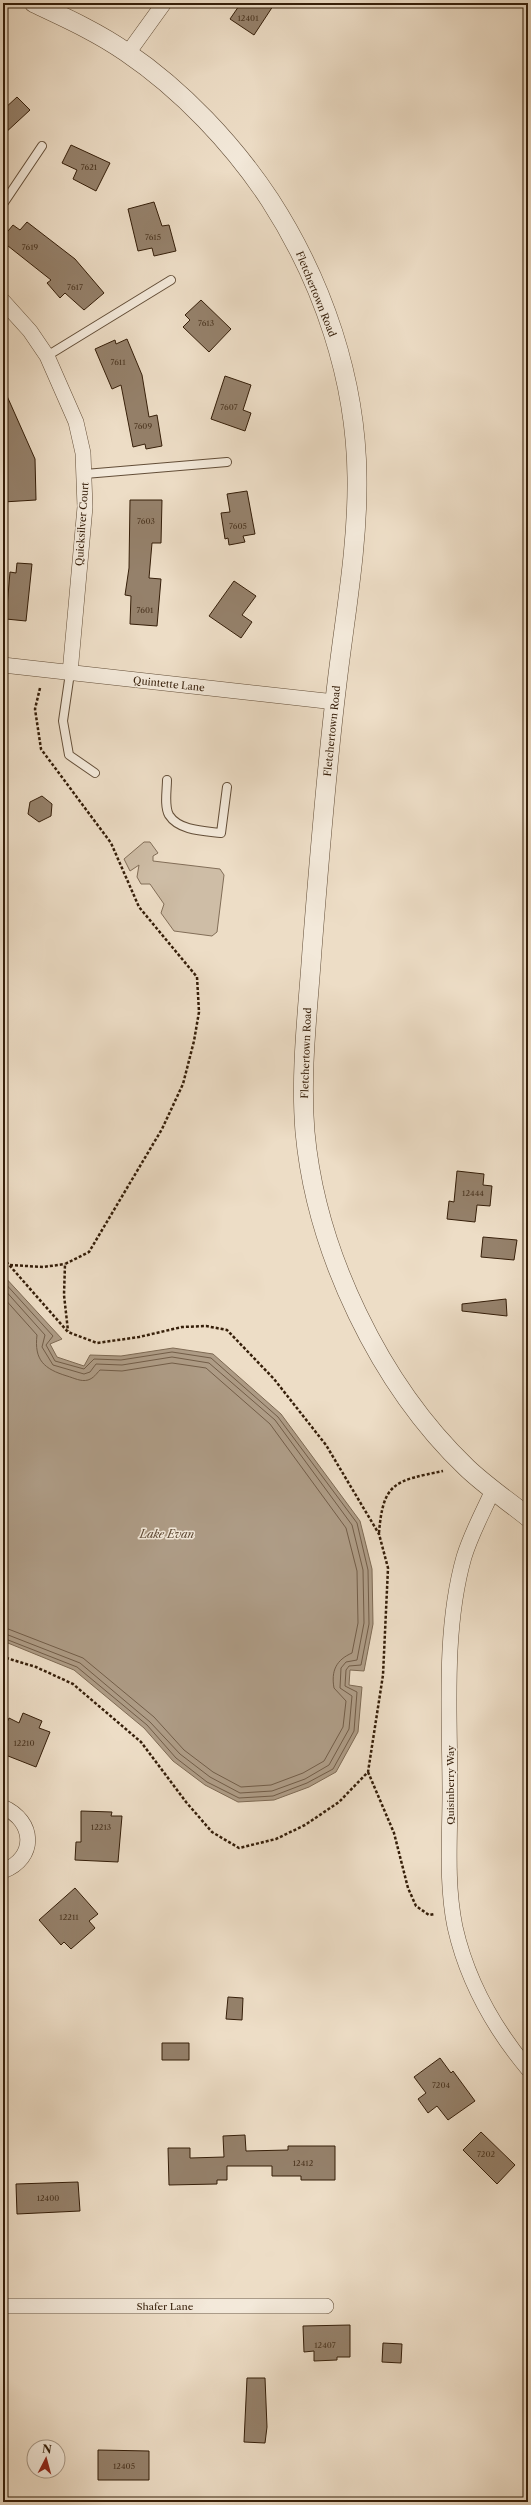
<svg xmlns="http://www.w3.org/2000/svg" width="531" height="2505" viewBox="0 0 531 2505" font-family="'Libre Caslon Text',serif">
  <rect width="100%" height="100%" fill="#edddc6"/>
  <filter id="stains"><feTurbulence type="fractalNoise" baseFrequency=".005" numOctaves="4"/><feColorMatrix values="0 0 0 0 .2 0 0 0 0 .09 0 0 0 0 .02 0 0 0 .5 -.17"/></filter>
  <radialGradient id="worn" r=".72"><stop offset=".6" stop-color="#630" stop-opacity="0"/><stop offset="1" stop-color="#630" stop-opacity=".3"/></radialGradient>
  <path fill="#cebda6" stroke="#826e58" d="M 144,842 L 150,842 L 158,853 L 153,856 L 153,861 L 220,869 L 224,875 L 217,932 L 212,936 L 174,931 L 161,913 L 164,904 L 150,884 L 141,884 L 137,877 L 139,865 L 130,871 L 124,859 Z"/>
  <path fill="#ae9c86" stroke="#7e6a54" d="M 3,1275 L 62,1339 L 50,1344 L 57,1357 L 84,1366 L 90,1355 L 121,1356 L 173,1348 L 213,1354 L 281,1414 L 360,1521 L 372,1569 L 373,1624 L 364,1671 L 350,1670 L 349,1685 L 362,1687 L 358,1732 L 336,1772 L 309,1787 L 274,1800 L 238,1802 L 205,1785 L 173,1761 L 144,1728 L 74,1670 L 3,1641 Z"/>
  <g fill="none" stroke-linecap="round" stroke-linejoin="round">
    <path stroke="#725d48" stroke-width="1" d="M 3,1281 L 53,1336 L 46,1345 L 55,1361 L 84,1369 L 94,1359 L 121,1360 L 172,1352 L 211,1358 L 278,1417 L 357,1523 L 368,1570 L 369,1624 L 361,1665 L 349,1666 L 346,1670 L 345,1686 L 357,1692 L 354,1731 L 333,1769 L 307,1783 L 273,1796 L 239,1798 L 207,1782 L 176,1758 L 147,1725 L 77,1667 L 3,1638
      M 3,1288 L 45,1335 L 42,1347 L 53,1365 L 84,1374 L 90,1372 L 96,1364 L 122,1365 L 172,1357 L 209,1363 L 275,1420 L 352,1525 L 363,1570 L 364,1623 L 357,1660 L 346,1662 L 341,1668 L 340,1688 L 352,1696 L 349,1729 L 329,1765 L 305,1779 L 272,1791 L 240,1793 L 210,1777 L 180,1754 L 150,1722 L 80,1663 L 3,1633
      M 3,1297 L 37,1335 C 34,1360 44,1369 67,1376 C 74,1378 81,1382 88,1380 C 94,1378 96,1374 100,1370 L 122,1371 L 172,1363 L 206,1368 L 270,1424 L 346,1528 L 357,1571 L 358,1623 L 352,1653 C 336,1660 331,1671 334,1688 L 346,1701 L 343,1727 L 324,1761 L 303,1773 L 271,1785 L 241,1787 L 213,1772 L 184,1750 L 154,1717 L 83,1658 L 3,1627"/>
  </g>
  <path fill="#95816b" stroke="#351e09" d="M 241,3 L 275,3 L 254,35 L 230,19 Z
    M 17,97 L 30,110 L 3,135 L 3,110 Z
    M 71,145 L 110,163 L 96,191 L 73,179 L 77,170 L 62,163 Z
    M 154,202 L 162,226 L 169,225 L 176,251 L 154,256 L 152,248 L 138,251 L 128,209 Z
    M 27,222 L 75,259 L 104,293 L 84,310 L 65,293 L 60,298 L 47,283 L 51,280 L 3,242 L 3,237 L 13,225 L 20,230 Z
    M 201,300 L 231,329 L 209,352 L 183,327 L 190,320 L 185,315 Z
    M 127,339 L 142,375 L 149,417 L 157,415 L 162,446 L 146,449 L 145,444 L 133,447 L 121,385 L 112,389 L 95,349 L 115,340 L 116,344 Z
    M 225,376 L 251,385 L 243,410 L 251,413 L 245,431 L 211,419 Z
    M 3,387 L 35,459 L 36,500 L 3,502 Z
    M 247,491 L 255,534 L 243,536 L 245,542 L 229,545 L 228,538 L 225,539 L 221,513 L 230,512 L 227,494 Z
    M 130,500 L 162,500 L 161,543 L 152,543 L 149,578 L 161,579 L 157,626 L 130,624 L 131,596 L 125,595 L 129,568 Z
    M 17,563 L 32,564 L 26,621 L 6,619 L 10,572 L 16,573 Z
    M 234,581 L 256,596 L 242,615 L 252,622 L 241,638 L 209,616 Z
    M 42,796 L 52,804 L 51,816 L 39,822 L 28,814 L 30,802 Z
    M 457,1171 L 484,1174 L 483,1185 L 492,1186 L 490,1206 L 477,1205 L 475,1222 L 447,1219 L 449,1201 L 454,1202 Z
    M 483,1237 L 517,1240 L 514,1260 L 481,1257 Z
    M 506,1299 L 507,1316 L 462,1311 L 462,1304 Z
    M 23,1713 L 42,1721 L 39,1728 L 50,1732 L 36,1767 L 3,1754 L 3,1732 L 9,1718 L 19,1723 Z
    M 81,1811 L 112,1812 L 111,1816 L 122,1816 L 118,1862 L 75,1860 L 76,1842 L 81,1842 Z
    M 75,1888 L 98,1914 L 89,1921 L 95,1928 L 71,1949 L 64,1942 L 61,1945 L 39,1920 Z
    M 228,1997 L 243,1998 L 242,2020 L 226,2019 Z
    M 162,2043 L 189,2043 L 189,2060 L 162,2060 Z
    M 440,2058 L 451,2073 L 453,2071 L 475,2101 L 448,2120 L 437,2106 L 428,2113 L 418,2099 L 426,2093 L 414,2077 Z
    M 481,2132 L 515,2165 L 497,2184 L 463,2150 Z
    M 245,2135 L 246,2151 L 288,2150 L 288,2146 L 335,2146 L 335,2180 L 301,2180 L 301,2176 L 272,2176 L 272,2166 L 227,2166 L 227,2180 L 217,2180 L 217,2184 L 169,2185 L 168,2148 L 190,2148 L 190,2158 L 224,2157 L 223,2136 Z
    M 78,2182 L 80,2211 L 17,2214 L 16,2184 Z
    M 350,2325 L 350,2357 L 337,2357 L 337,2360 L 314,2361 L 314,2351 L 304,2352 L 303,2326 Z
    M 383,2343 L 402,2344 L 401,2363 L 382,2362 Z
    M 247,2378 L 265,2378 L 267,2427 L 265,2443 L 244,2442 Z
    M 98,2450 L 149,2451 L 149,2480 L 98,2480 Z"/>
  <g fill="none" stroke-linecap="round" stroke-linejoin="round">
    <defs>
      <path id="service" d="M 3,204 L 42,146
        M 47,356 L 171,280
        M 85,474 L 227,462
        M 70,673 L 63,721 L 69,755 L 95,773
        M 167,780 C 167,790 164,806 169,815 C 179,831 205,831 221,833 L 227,787"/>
      <path id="minor" d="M 128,53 L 164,3
        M 3,301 L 30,331 L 47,356 L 76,422 L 83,453 L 85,507 L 70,673
        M 3,665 L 335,702
        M 493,1490 C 483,1512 471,1534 464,1557 C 443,1631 450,1717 450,1793 C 450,1837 446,1883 455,1927 C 467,1980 493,2027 528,2069
        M 3,1807 C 35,1821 37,1858 3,1871
        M 3,2306 L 326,2306"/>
      <path id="tertiary" d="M 34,3 C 66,18 97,32 126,52 C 182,90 233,144 270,200 C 323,282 356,379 357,477 C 358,546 345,615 337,683 C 326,772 319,861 312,950 C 308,1010 300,1071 305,1132 C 316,1252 380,1385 467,1468 C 486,1486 508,1501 528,1517"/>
    </defs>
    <use href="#service" stroke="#634e38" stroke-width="10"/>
    <use href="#minor" stroke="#634e38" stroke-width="16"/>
    <use href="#tertiary" stroke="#634e38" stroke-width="20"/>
    <path stroke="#351e09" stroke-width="2.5" stroke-dasharray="3 2" stroke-linecap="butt" d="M 40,688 L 35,709 L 41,749 L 111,843 L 139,907 L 197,977 L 199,1012 L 194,1041 L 183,1084 L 162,1129 L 89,1252 L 65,1264 L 64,1295 L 68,1331
      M 3,1258 L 68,1332 L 97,1343 L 139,1337 L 182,1327 L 206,1326 L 227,1330 L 274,1379 L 326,1445 L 379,1534 L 388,1568 L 383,1675 L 368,1772 L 339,1802 L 305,1825 L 276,1839 L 239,1848 L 212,1832 L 186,1802 L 141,1742 L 73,1684 L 36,1667 L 3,1657
      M 10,1265 L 43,1267 L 65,1264
      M 379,1533 C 383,1481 396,1481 443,1471
      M 368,1772 L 394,1833 L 408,1888 L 416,1906 L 429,1915 L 435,1914"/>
    <use href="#service" stroke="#f3e9da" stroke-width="8"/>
    <use href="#minor" stroke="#f3e9da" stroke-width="15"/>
    <use href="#tertiary" stroke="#f3e9da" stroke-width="19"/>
  </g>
  <g text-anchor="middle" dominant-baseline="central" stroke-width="3" stroke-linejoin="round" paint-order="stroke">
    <g font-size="8" fill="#4d3722">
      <text x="248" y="18">12401</text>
      <text x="89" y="167">7621</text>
      <text x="153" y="237">7615</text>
      <text x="30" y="247">7619</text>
      <text x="75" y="287">7617</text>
      <text x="206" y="323">7613</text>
      <text x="118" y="362">7611</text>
      <text x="229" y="407">7607</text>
      <text x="143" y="426">7609</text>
      <text x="146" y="521">7603</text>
      <text x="238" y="526">7605</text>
      <text x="145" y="610">7601</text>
      <text x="473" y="1193">12444</text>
      <text x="24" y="1743">12210</text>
      <text x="101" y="1827">12213</text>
      <text x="69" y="1917">12211</text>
      <text x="441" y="2085">7204</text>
      <text x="486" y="2154">7202</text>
      <text x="303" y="2163">12412</text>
      <text x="48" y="2198">12400</text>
      <text x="325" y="2345">12407</text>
      <text x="124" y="2466">12405</text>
    </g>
    <g font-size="10" fill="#351e09" stroke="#f3e9da">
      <text transform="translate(316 294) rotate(68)">Fletchertown Road</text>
      <text transform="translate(82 524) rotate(-86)">Quicksilver Court</text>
      <text transform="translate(169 684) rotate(6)">Quintette Lane</text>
      <text transform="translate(332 731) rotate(-84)">Fletchertown Road</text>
      <text transform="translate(306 1053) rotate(-88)">Fletchertown Road</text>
      <text transform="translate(450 1785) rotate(-90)">Quisinberry Way</text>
      <text x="165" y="2306">Shafer Lane</text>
    </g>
    <g font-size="11" font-style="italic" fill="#5f4a35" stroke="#f3e9da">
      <text x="167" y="1534">Lake Evan</text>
    </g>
  </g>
  <rect width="531" height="2505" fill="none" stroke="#edddc6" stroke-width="16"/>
  <rect x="4" y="4" width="523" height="2497" fill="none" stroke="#351e09" stroke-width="2"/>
  <rect x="8" y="8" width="515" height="2489" fill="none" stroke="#351e09"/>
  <g transform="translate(46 2459) rotate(6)"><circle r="19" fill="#f3e9da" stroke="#a79886"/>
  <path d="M0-3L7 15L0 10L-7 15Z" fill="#8f2418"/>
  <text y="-6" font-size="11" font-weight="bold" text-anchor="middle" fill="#351e09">N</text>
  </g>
  <rect width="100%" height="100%" filter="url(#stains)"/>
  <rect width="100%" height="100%" fill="url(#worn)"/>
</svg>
